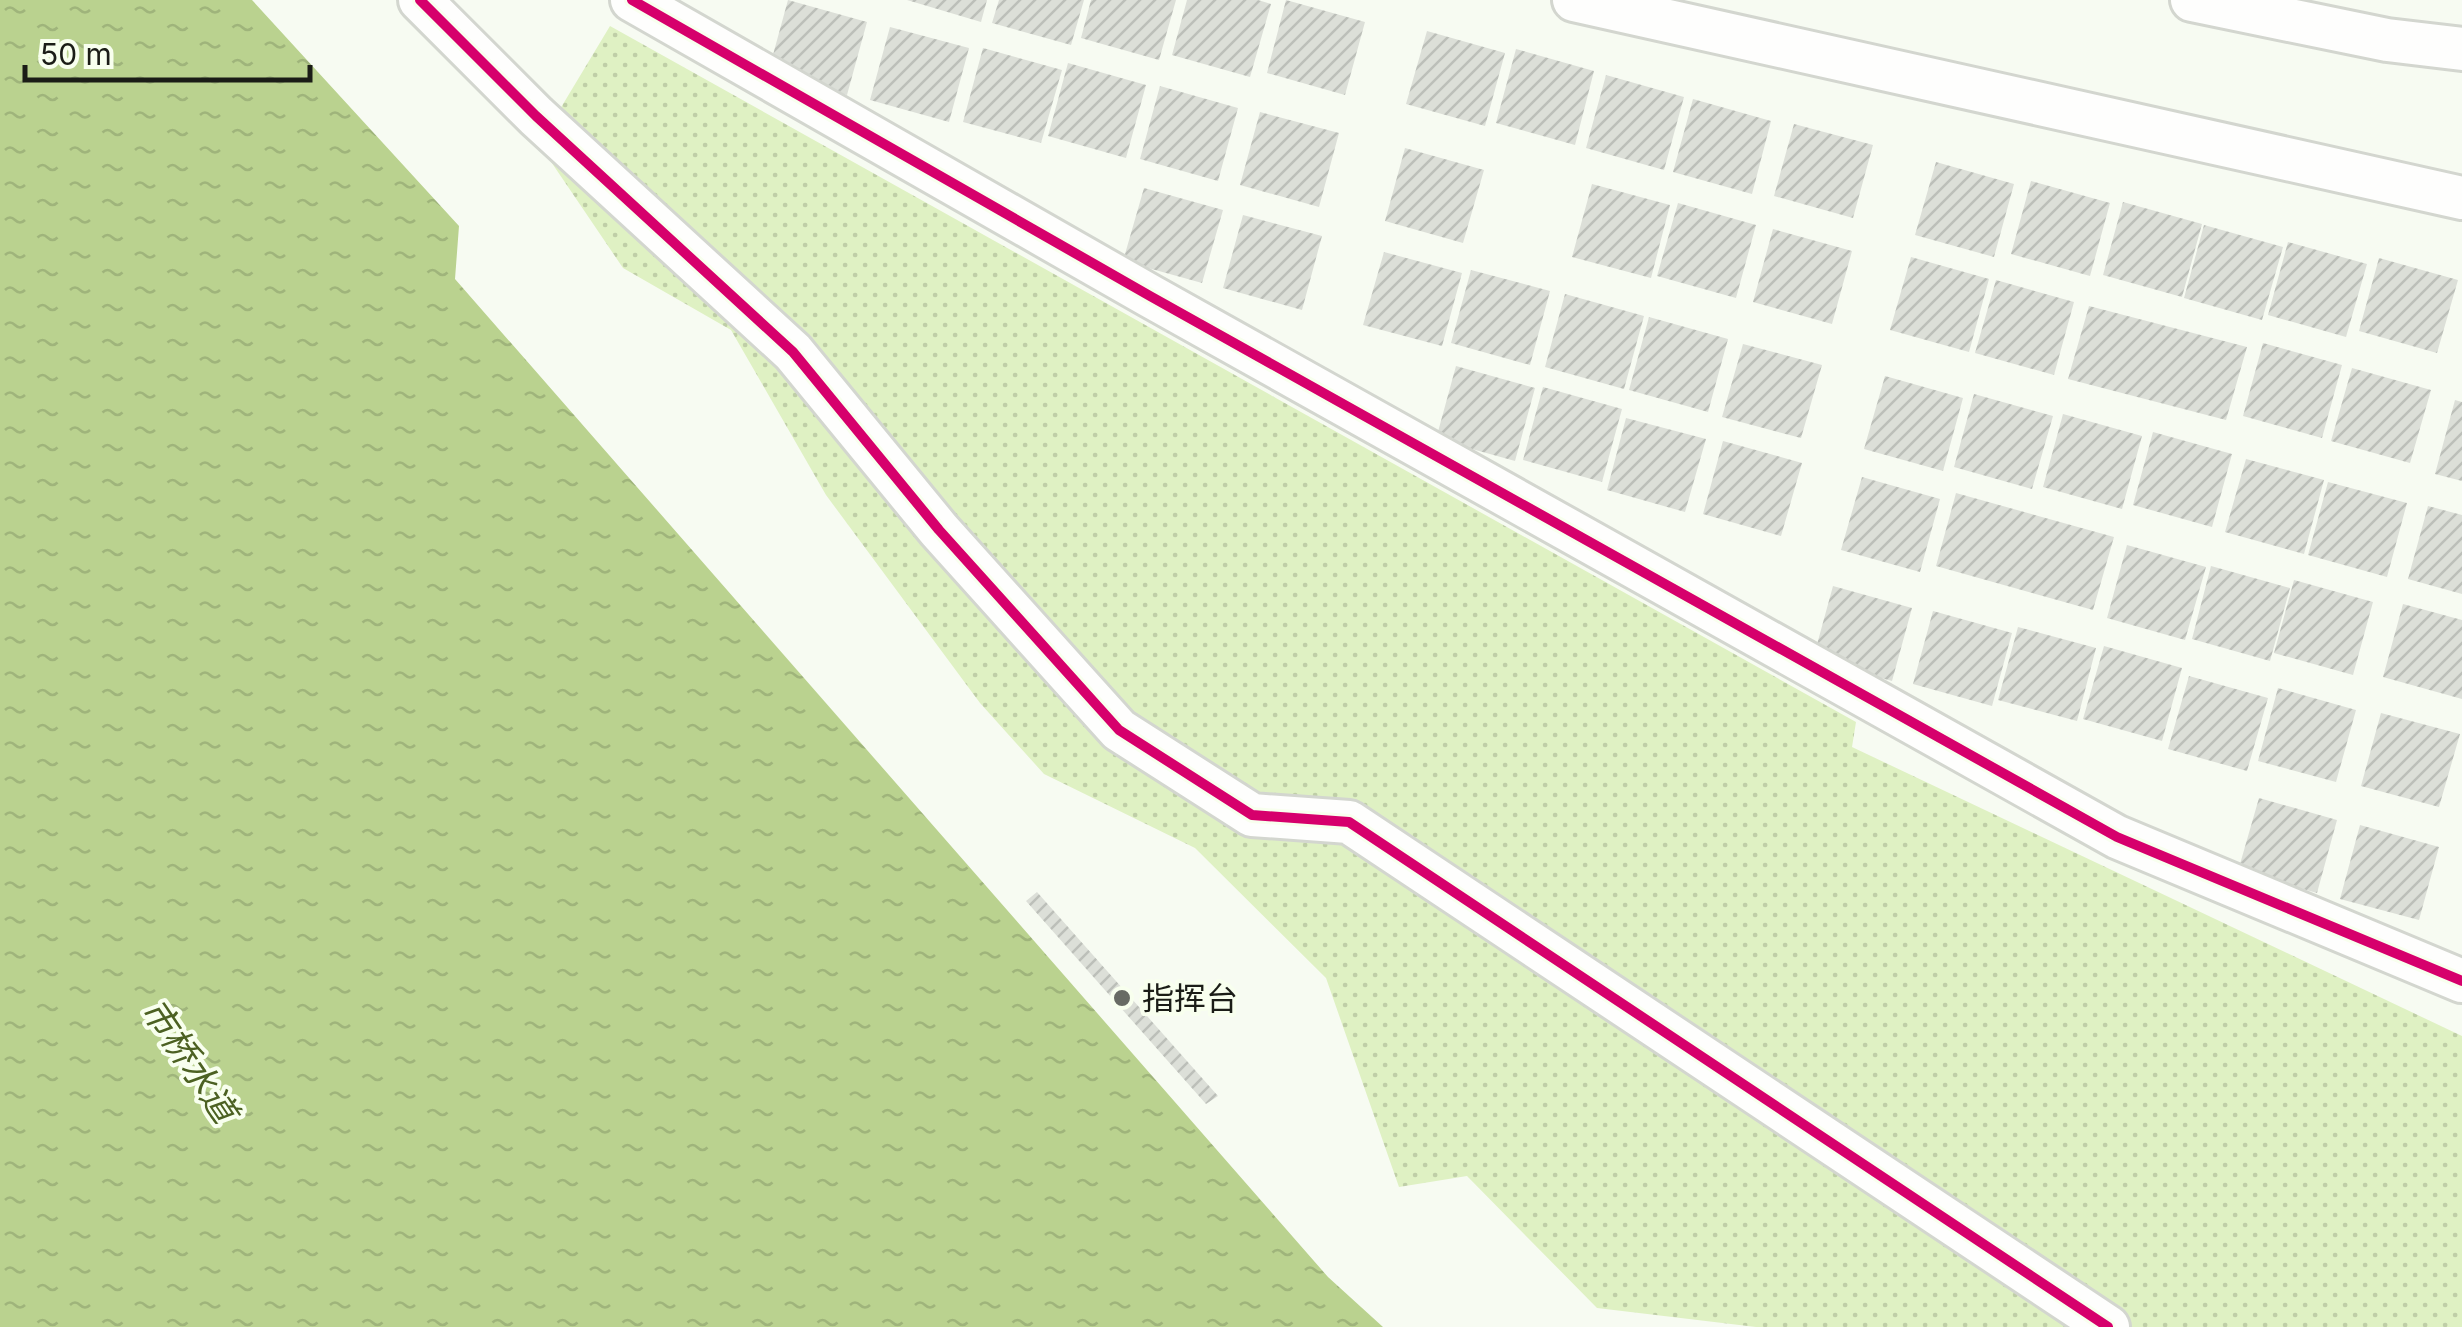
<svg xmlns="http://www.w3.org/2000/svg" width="2462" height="1327" viewBox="0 0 2462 1327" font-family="Inter,'Noto Sans SC',sans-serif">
  <defs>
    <pattern id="grass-dots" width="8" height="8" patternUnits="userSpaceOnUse" patternTransform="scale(2.5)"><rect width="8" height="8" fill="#dff1c3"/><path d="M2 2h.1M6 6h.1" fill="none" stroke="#bfcea7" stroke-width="1.8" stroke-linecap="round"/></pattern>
    <pattern id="water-ripples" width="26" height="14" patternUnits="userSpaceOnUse" patternTransform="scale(2.5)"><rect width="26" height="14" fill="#bad28f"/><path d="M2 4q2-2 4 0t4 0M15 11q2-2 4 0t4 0" fill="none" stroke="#9fb47b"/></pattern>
    <pattern id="building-hatch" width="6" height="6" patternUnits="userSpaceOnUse" patternTransform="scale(2.5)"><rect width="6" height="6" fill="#dcdfd8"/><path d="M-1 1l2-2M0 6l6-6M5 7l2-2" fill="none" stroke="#bcbfb9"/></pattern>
  </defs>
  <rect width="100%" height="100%" fill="#f7fbf2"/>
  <path fill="url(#grass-dots)" d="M 610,26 L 1856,722 L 1852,747 L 2462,1036 L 2462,1327 L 1756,1327 L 1597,1308 L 1467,1176 L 1399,1187 L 1326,978 L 1195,848 L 1044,774 L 980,703 L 826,495 L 731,330 L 623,268 L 539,144 Z"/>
  <path fill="url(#water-ripples)" d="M 0,0 L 252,0 L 459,226 L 455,279 L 1328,1277 L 1383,1327 L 0,1327 Z"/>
  <path fill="url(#building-hatch)" d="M 788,0 L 867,22 L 847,95 L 768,73 Z
    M 907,0 L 987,0 L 981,22 Z
    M 999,0 L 1084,0 L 1071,45 L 992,23 Z
    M 1091,0 L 1176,0 L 1159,60 L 1081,38 Z
    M 1187,0 L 1258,0 L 1271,4 L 1250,77 L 1172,55 Z
    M 1286,0 L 1365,22 L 1345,95 L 1267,73 Z
    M 890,27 L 969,48 L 949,122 L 870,100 Z
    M 1427,31 L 1505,53 L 1485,126 L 1406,104 Z
    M 983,48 L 1062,70 L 1041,143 L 963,122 Z
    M 1516,49 L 1594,71 L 1575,145 L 1496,123 Z
    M 1068,63 L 1146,85 L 1126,158 L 1048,136 Z
    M 1606,75 L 1684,97 L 1664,170 L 1586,148 Z
    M 1160,86 L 1238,108 L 1218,181 L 1140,159 Z
    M 1693,99 L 1771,121 L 1752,194 L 1673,172 Z
    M 1260,112 L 1339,133 L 1319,207 L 1240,185 Z
    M 1794,124 L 1873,145 L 1853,218 L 1774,196 Z
    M 1405,148 L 1484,170 L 1463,243 L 1385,221 Z
    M 1936,162 L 2014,184 L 1994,257 L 1915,235 Z
    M 2031,181 L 2110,203 L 2090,276 L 2011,254 Z
    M 1592,184 L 1670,205 L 1651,278 L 1572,257 Z
    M 1144,188 L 1223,210 L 1202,283 L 1123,261 Z
    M 2123,202 L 2202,224 L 2182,297 L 2103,275 Z
    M 1678,203 L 1756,225 L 1736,298 L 1657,276 Z
    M 1243,215 L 1322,236 L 1302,310 L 1223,288 Z
    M 2204,225 L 2283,247 L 2262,320 L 2184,298 Z
    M 1773,229 L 1852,251 L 1832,324 L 1753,302 Z
    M 2288,242 L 2367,264 L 2346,337 L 2268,315 Z
    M 1384,252 L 1462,273 L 1442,346 L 1363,325 Z
    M 1911,257 L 1989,279 L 1969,352 L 1890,330 Z
    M 2379,258 L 2458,280 L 2437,353 L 2359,331 Z
    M 1471,270 L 1550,291 L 1530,365 L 1451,343 Z
    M 1996,280 L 2074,302 L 2054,375 L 1975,353 Z
    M 1565,294 L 1644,316 L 1624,389 L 1545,367 Z
    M 2089,306 L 2247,347 L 2226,420 L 2068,379 Z
    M 1649,317 L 1728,339 L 1708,412 L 1629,390 Z
    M 2263,343 L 2342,365 L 2322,438 L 2243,416 Z
    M 1743,344 L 1822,365 L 1801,438 L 1722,417 Z
    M 1456,366 L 1535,388 L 1515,461 L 1436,439 Z
    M 2352,368 L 2431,390 L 2410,463 L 2331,441 Z
    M 1885,376 L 1963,398 L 1943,471 L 1864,449 Z
    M 1543,387 L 1622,409 L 1602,482 L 1523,460 Z
    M 1974,394 L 2053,416 L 2032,489 L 1954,467 Z
    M 2455,400 L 2462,402 L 2462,481 L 2435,474 Z
    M 2063,414 L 2142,436 L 2122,509 L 2043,487 Z
    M 1626,418 L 1706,439 L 1685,512 L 1607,490 Z
    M 2153,432 L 2232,454 L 2212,527 L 2133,505 Z
    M 1723,441 L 1802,463 L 1781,536 L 1703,514 Z
    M 2246,459 L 2324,480 L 2304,554 L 2225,532 Z
    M 1862,477 L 1940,499 L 1920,572 L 1841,550 Z
    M 2328,482 L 2407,503 L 2387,577 L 2308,555 Z
    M 1956,493 L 2114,537 L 2093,610 L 1936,566 Z
    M 2428,506 L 2462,515 L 2462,594 L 2408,579 Z
    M 2127,545 L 2206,567 L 2185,640 L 2107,618 Z
    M 2211,566 L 2290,588 L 2270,661 L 2192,639 Z
    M 2294,580 L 2373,602 L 2353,675 L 2274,653 Z
    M 1833,586 L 1912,608 L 1892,681 L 1813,659 Z
    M 2403,604 L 2462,620 L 2462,699 L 2383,677 Z
    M 1933,611 L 2012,633 L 1992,706 L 1913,684 Z
    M 2018,627 L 2096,648 L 2077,721 L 1998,700 Z
    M 2104,646 L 2182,668 L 2162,741 L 2083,719 Z
    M 2189,676 L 2268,698 L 2247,771 L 2168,749 Z
    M 2278,688 L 2356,710 L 2336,782 L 2258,761 Z
    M 2381,713 L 2460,734 L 2439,807 L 2361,786 Z
    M 2259,798 L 2337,820 L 2317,893 L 2238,871 Z
    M 2360,825 L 2439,847 L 2419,920 L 2340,899 Z
    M 1037,892 L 1218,1096 L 1206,1104 L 1026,901 Z"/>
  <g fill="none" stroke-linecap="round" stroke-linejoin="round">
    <defs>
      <path id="minor" d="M 420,0 L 536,116 L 793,352 L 939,530 L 1119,730 L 1252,815 L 1349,822 L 2108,1327
        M 632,0 L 1150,296 L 2117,837 L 2462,981
        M 1574,0 L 2462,198
        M 2192,0 L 2387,40 L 2462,49"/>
    </defs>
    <use href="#minor" stroke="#d3d6cf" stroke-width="48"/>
    <use href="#minor" stroke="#fefefd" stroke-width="42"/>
    <defs>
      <path id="cycleway" d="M 420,0 L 536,116 L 793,352 L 939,530 L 1119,730 L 1252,815 L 1349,822 L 2108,1327
        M 632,0 L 1150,296 L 2117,837 L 2462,981"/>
    </defs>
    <use href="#cycleway" stroke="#f8ffee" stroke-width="16"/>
    <use href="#cycleway" stroke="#d6006c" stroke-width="10"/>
  </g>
  <circle fill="#686b64" stroke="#f8ffee" stroke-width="4" cx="1122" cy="998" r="10"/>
  <g text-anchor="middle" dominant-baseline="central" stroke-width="8" stroke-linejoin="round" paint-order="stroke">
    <g font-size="32" fill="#1b1d17" stroke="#f8ffee" text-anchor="start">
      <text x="1142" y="998">指挥台</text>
    </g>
    <g font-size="35" font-style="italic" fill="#4c6122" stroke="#f8ffee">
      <text transform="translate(190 1060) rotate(56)">市桥水道</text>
    </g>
  </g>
  <path d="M25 65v15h285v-15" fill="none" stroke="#1b1d17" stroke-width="5"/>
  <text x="40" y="65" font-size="30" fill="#1b1d17" stroke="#f8ffee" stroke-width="8" paint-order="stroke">50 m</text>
</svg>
